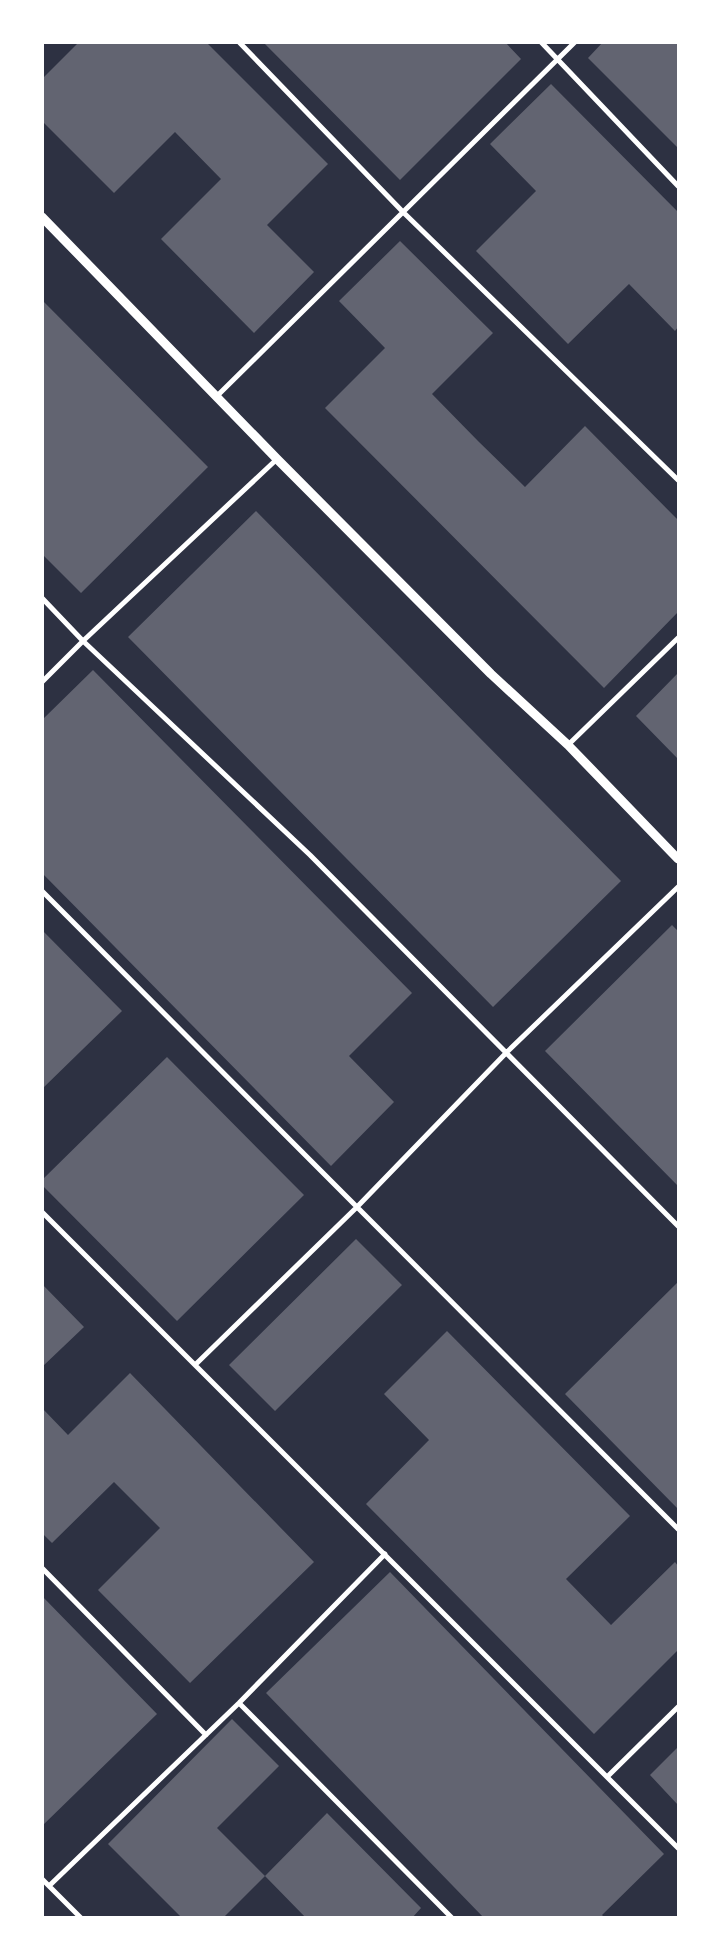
<svg xmlns="http://www.w3.org/2000/svg" width="721" height="1960" viewBox="0 0 721 1960" font-family="'Open Sans',sans-serif">
  <rect width="100%" height="100%" fill="#2d3142"/>
  <path fill="#626471" d="M 79,42 L 206,42 L 328,164 L 267,225 L 314,272 L 254,333 L 161,239 L 221,179 L 175,132 L 114,193 L 42,121 L 42,79 Z
    M 263,42 L 505,42 L 521,59 L 400,180 Z
    M 603,42 L 678,42 L 678,148 L 588,58 Z
    M 551,84 L 678,212 L 678,327 L 675,331 L 629,284 L 568,344 L 476,251 L 536,191 L 490,144 Z
    M 400,241 L 493,333 L 432,394 L 478,441 L 525,487 L 585,426 L 678,520 L 678,612 L 604,688 L 325,408 L 385,348 L 339,301 Z
    M 42,300 L 208,467 L 81,593 L 42,554 Z
    M 256,511 L 621,881 L 493,1007 L 128,637 Z
    M 93,670 L 412,993 L 349,1056 L 394,1102 L 331,1166 L 42,873 L 42,720 Z
    M 678,673 L 678,759 L 636,716 Z
    M 672,925 L 678,931 L 678,1186 L 545,1051 Z
    M 42,930 L 122,1011 L 42,1089 Z
    M 167,1057 L 304,1195 L 177,1321 L 42,1185 L 42,1180 Z
    M 356,1239 L 402,1285 L 275,1411 L 229,1365 Z
    M 678,1282 L 678,1509 L 565,1394 Z
    M 42,1284 L 84,1327 L 42,1367 Z
    M 447,1331 L 630,1516 L 566,1579 L 611,1625 L 675,1562 L 678,1566 L 678,1650 L 594,1734 L 366,1504 L 429,1440 L 384,1394 Z
    M 130,1373 L 314,1562 L 190,1683 L 98,1590 L 160,1528 L 114,1482 L 52,1543 L 42,1533 L 42,1408 L 68,1435 Z
    M 390,1572 L 664,1854 L 602,1915 L 605,1918 L 484,1918 L 266,1693 Z
    M 42,1596 L 157,1714 L 42,1826 Z
    M 232,1719 L 279,1766 L 217,1828 L 265,1876 L 223,1918 L 182,1918 L 108,1844 Z
    M 678,1747 L 678,1805 L 650,1775 Z
    M 327,1813 L 421,1908 L 412,1918 L 306,1918 L 265,1876 Z"/>
  <g fill="none" stroke-linecap="round" stroke-linejoin="round">
    <path stroke="#fff" stroke-width="5" d="M 239,42 L 403,212 L 678,480
      M 541,42 L 678,186
      M 216,397 L 575,42
      M 42,598 L 83,641 L 310,855 L 678,1226
      M 42,682 L 83,641 L 277,459
      M 568,745 L 678,638
      M 42,891 L 678,1529
      M 42,1212 L 678,1848
      M 195,1365 L 357,1207 L 507,1052 L 678,887
      M 42,1568 L 206,1735
      M 239,1703 L 452,1918
      M 607,1777 L 678,1707
      M 42,1879 L 81,1918
      M 49,1886 L 239,1703 L 385,1554"/>
    <path stroke="#fff" stroke-width="9" d="M 42,217 L 277,459 L 491,674 L 568,745 L 678,859"/>
  </g>
  <rect width="721" height="1960" fill="none" stroke="#ffffff" stroke-width="88"/>
</svg>
